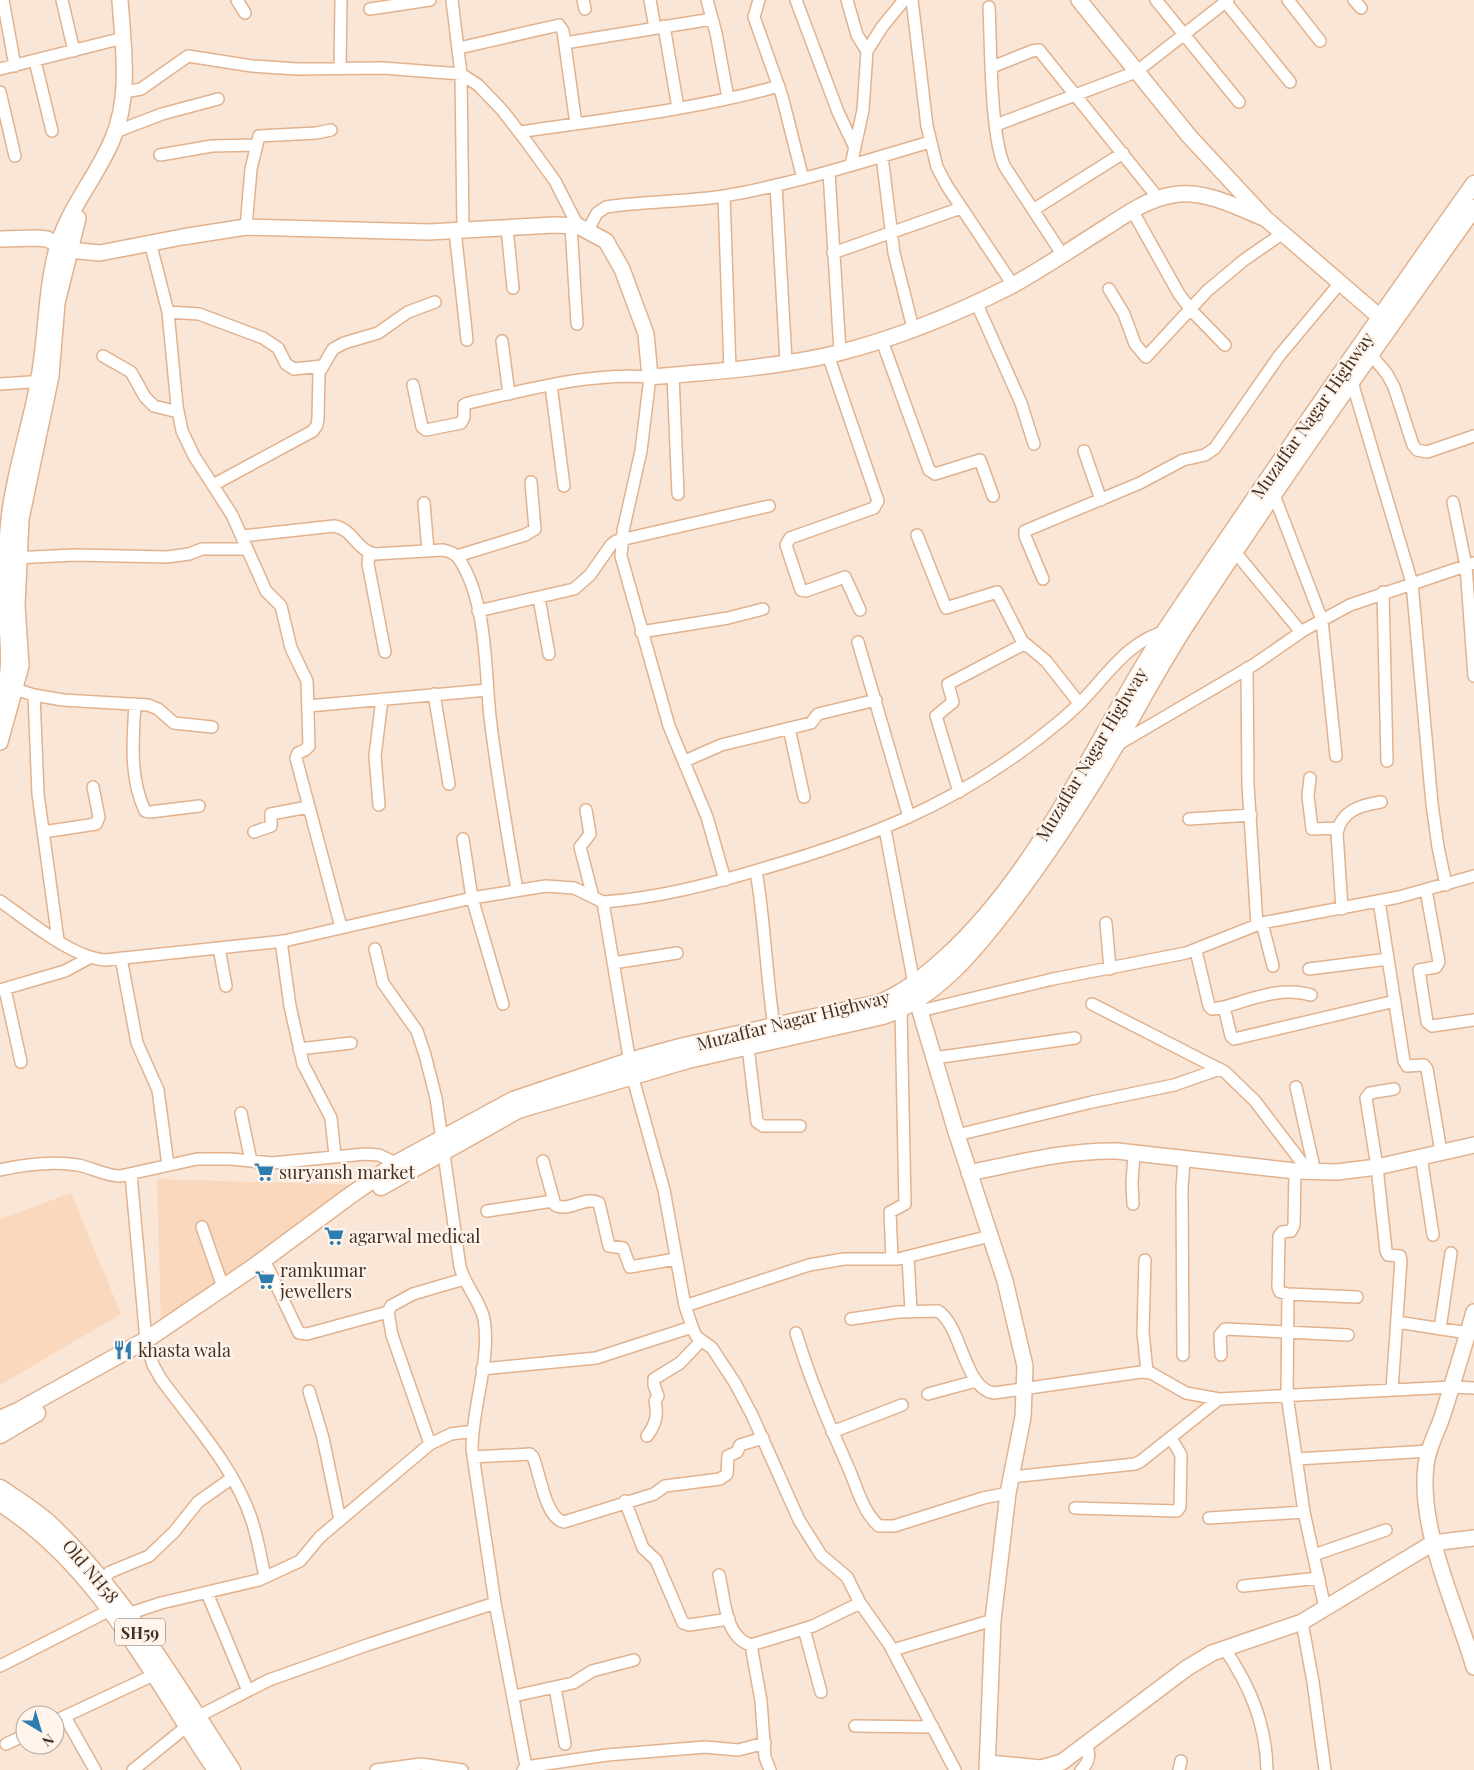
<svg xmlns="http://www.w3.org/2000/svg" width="1474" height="1770" viewBox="0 0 1474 1770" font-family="'Playfair Display',serif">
  <rect width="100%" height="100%" fill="#fae6d7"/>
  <path fill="#f9d8be" d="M 157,1179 L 362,1185 L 161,1325 Z
    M 71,1193 L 121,1314 L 0,1385 L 0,1219 Z"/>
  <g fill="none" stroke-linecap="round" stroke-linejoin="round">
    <defs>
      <path id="street" d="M 3,0 L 15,66
        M 62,0 L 74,51
        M 237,0 L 245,13
        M 452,0 L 461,74 L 463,231
        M 583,0 L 585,9
        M 650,0 L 655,28
        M 707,0 L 716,33 L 728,98
        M 759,0 L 754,17 L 782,96 L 803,179
        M 796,0 L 838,112 L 855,148
        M 847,0 L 857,35 L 867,51
        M 912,0 L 927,126 L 937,167 L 947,186 L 1013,285
        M 1156,0 L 1239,102
        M 1224,0 L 1290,82
        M 1288,0 L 1320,41
        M 1354,0 L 1361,8
        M 989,7 C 991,43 990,138 1005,167 L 1062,254
        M 370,9 L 430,0
        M 664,26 L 678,108
        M 565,43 L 712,19
        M 459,48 L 559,25 L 563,31 L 576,124
        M 35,61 L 52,131
        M 992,67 L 1032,51 L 1039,50 L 1158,198
        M 340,68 L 341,0
        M 0,69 L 123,38
        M 0,92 L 15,156
        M 124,92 L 141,89 L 188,56 L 252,66 L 297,69 L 383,68 L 461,74 L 478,85 L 502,110 L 526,141 L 555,181 L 578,226
        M 996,125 L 1136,72 L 1228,0
        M 115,132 L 162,114 L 218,99
        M 519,132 C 606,119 694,110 779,86
        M 160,155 L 212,146 L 255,145
        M 882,156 L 894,253 L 913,328
        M 851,165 L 863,110 L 867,51 L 882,27 L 904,0
        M 829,172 L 840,352
        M 776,185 L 786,361
        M 724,196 L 730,369
        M 1033,210 L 1123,153
        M 1132,210 L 1179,294 L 1191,310 L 1225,345
        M 571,226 L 577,324
        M 246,227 L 251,169 L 259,136 L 316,133 L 331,130
        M 507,228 L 513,288
        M 588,230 L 597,213 L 606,207 C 645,201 685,202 724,196 C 794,184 861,162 930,142
        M 455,231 L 467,340
        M 150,242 L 168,312 L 177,406 L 182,431 L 194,456 L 232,515 L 266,591 L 281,606 L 291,648 L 307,681 L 309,746 L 305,750 L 298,753 L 296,758 L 341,927
        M 833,253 L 961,208
        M 1109,289 L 1124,314 L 1135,344 L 1146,357 L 1207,291 L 1244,260 L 1283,233
        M 976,302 L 1021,403 L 1034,444
        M 168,312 L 199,314 L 263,338 L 278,348 L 286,364 L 294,369 L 322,366
        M 502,341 L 509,394
        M 882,341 L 929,470 L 935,474 L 980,460 L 993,496
        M 1367,350 L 1387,374 L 1394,387 L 1413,445 L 1417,450 L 1427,452 L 1474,436
        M 828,355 L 878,501 L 874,508 L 790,538 L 786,545 L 801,590 L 806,591 L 845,577 L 860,610
        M 103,356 L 131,372 L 145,397 L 154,406 L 178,412
        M 673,375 L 678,494
        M 1352,382 L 1412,583 L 1432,804 L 1438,847 L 1446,885
        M 0,384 L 45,381
        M 413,385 L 422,427 L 426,430 L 461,423 L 464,417 L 464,405 L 468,403 C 527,390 590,372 650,377 L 641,451 L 623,531 L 621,556 L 669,726 L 707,817 L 725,880
        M 551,385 L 564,486
        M 1084,451 L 1101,500
        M 213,485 L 313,431 L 317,425 L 318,418 L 319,373 L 333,349 L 344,343 L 378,333 L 408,312 L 435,302
        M 1274,495 L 1322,620 L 1336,756
        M 1453,502 L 1466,566 L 1474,676
        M 424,503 L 428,551
        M 917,535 L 946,608 L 997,592 L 1022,641 L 1046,661 L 1079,703
        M 242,536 L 334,526 C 353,529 356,550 375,554 L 443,550 C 451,552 457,554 461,562 C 487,605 485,669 490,717 C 497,775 507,833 517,890
        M 1235,552 L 1301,632
        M 369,553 L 368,564 L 385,652
        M 457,556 L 525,535 L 535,529 L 531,482
        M 12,558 L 75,555 L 167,557 L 189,554 L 202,549 L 246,549
        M 1043,579 L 1025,536 L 1025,531 L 1140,483 L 1183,460 L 1205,455 L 1215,448 L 1279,356 L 1340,283
        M 1383,592 L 1387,761
        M 539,598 L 549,654
        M 478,611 L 574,589 L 590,575 L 611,545 L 616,541 L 769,506
        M 641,632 L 728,618 L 763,609
        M 858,642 L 909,817
        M 1247,668 L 1248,785 L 1257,925
        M 8,687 L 34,695 L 38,794 L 58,940
        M 434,694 L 449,784
        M 34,695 L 63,700 L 148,705 L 158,709 L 174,723 L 212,727
        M 135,704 C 133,740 129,777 145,811 L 150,812 L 199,806
        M 308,706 L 488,690
        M 789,728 L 804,797
        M 1117,745 L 1255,664 L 1304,630 L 1350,605 L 1474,563
        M 685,761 L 721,745 L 811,723 L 818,714 L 876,700
        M 1310,778 L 1308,796 L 1312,829 L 1338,828
        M 959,792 L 936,716 L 953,702 L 948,684 L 1024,644
        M 379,805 L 375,756 L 382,699
        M 586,810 L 590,834 L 580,847 L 593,897
        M 1189,819 L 1251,815
        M 885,829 L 914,984
        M 43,832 L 96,824 L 99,817 L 93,787
        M 254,832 L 271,826 L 271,814 L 308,807
        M 463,839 L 472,898 L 503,1004
        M 756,871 C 765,922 766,975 774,1026
        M 1426,890 L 1439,962 L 1436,967 L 1419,970 L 1427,1022 L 1432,1026 L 1474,1020
        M 0,901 C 29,921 71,957 105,960 L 284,941 L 472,898 L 546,886 L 574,888 L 603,902 L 632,1075 L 664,1190 L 685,1306 L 694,1332 L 697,1337 L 712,1348 L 735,1383 L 752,1415 L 799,1520 L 821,1555 L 847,1577 L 860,1603 L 889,1644 L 955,1770
        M 1379,901 L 1404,1061 L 1407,1066 L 1424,1065 L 1427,1069 L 1441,1152
        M 603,902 C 658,898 712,884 765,868 C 865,839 946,808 1030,745 C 1047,732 1064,719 1079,704 C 1106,677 1128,640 1167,631
        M 1342,909 L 1337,833 C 1342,810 1361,805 1381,802
        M 1106,923 L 1110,969
        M 1262,923 L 1273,966
        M 281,941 L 290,1006 L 303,1064 L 331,1118 L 335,1156
        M 219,948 L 226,986
        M 375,949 L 383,983 L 417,1031 L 425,1055 L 436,1098 L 460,1267 C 465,1286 480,1300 484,1319 C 491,1360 472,1407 472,1449 L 495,1603 L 526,1767 L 523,1770
        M 1196,951 L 1209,1006 L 1212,1009 L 1224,1007 L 1231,1036 L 1234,1039 L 1395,1001
        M 121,958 L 137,1043 L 158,1090 L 168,1165
        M 613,963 L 677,953
        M 1309,969 L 1388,959
        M 5,989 L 21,1062
        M 0,990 L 65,971 L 89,958
        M 1092,1004 L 1225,1072 L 1255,1101 L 1309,1172
        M 1224,1007 C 1252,999 1282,986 1311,995
        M 920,1011 L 1053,979 L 1186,953 L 1262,923 L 1399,897 L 1474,876
        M 748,1047 L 757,1122 L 763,1126 L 800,1126
        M 299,1049 L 351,1043
        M 934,1058 L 1075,1038
        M 1296,1087 L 1315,1172
        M 241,1113 L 251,1161
        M 957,1135 L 1092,1102 L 1174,1085 L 1220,1069
        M 1421,1156 L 1433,1235
        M 543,1161 L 555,1205 C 568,1213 586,1195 599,1203 L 609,1246 L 623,1248 L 630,1267 L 676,1259
        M 0,1170 C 26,1164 51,1161 78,1165 C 93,1168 105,1176 120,1176 L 197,1159 L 231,1159 L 272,1163 L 365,1154 L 379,1155 L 402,1166
        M 1295,1171 L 1294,1225 L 1291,1231 L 1282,1232 L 1279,1236 L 1278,1287 L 1280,1292 L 1288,1294 L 1287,1395 L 1304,1512 L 1325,1608
        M 131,1175 L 146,1340 L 153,1365 L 161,1379 C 193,1423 235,1468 252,1521 C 258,1539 261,1559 265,1577
        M 1133,1204 L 1132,1183 L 1134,1154
        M 487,1211 L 553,1201
        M 202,1227 L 223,1287
        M 908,1257 L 911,1311
        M 892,1259 L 890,1212 L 905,1204 L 901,1010
        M 1145,1260 L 1143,1332 L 1147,1372
        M 268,1268 L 299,1333 L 307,1334 L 388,1312
        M 1288,1294 L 1357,1297
        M 685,1306 L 809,1265 L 844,1259 L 898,1259 L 990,1236
        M 851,1319 L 898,1312 L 938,1311 C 962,1326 964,1389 994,1393 L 1141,1372 L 1151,1373 L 1186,1393 L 1219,1399 L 1452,1387 L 1474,1388
        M 1397,1322 L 1468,1333
        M 1440,1329 L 1451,1253
        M 796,1333 C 810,1380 829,1424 849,1469 C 857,1488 863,1512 879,1526 L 894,1526 L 983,1498 L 1008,1493
        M 1183,1355 L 1182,1188 L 1184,1160
        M 1221,1355 L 1220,1335 L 1225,1329 L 1348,1335
        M 482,1369 L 596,1358 L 692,1327
        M 1392,1390 L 1401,1260 L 1400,1256 L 1388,1255 L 1386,1251 L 1377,1167 L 1366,1098 L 1370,1093 L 1394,1089
        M 309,1391 L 323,1438 L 340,1520
        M 928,1394 L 976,1381
        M 832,1432 L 902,1405
        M 647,1436 C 656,1424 658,1415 655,1401 L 658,1396 L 654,1385 L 654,1379 L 680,1363 L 701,1341
        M 430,1444 L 392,1335 L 388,1312 L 391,1306 L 413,1294 L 464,1279
        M 473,1457 L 530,1454 L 533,1457 C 540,1473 545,1518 564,1522 L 654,1494 L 665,1486 L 720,1479 L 727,1474 L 728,1456 L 737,1452 L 740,1445 L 763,1438
        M 1297,1459 L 1429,1451
        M 1011,1477 L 1135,1464 L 1141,1461 L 1219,1399
        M 625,1501 L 643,1548 L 656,1560 L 683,1623 L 689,1625 L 729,1619
        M 1075,1508 L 1177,1511 L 1180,1507 L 1181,1455 L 1171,1438
        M 1209,1518 L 1304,1512
        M 1314,1555 L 1386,1530
        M 719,1575 C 725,1598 724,1637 751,1645 L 813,1626 L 860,1603
        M 101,1581 L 110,1572 L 149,1556 L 174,1532 L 198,1502 L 232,1478
        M 1243,1586 L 1319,1578
        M 207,1593 L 248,1691
        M 128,1614 L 161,1603 L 259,1580 L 300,1561 L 320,1537 L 430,1444 L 451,1434 L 473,1431
        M 1302,1622 L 1313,1682 L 1325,1770
        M 804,1629 L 821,1692
        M 751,1645 L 761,1701 L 765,1757 L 770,1770
        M 1225,1649 C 1250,1687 1266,1723 1267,1770
        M 893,1650 L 993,1620
        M 0,1666 L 110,1610
        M 555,1687 L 565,1744
        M 514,1696 L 573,1683 L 592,1671 L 634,1660
        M 65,1717 L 95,1770
        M 197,1717 L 269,1680 L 367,1645 L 495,1603
        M 55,1721 L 160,1672
        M 855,1726 L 933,1727
        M 6,1744 L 25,1735
        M 526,1767 L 607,1755 L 705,1747 L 738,1750 L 765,1743
        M 133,1770 L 186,1727
        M 376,1770 L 421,1764 L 462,1770
        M 1081,1770 C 1090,1762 1090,1754 1086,1743
        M 1179,1770 L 1181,1761"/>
      <path id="secondary" d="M 1079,0 L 1189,136 L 1266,219 L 1389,325
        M 0,239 L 36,238 L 47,239 L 69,250 L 100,253 L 182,237 L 246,227 L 429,232 L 555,225 L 578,226 L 606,241 L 622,269 L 646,334 L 650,377 C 710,372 784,367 842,352 C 900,337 958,313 1011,286 C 1044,268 1076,246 1108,226 C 1128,213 1148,199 1172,195 C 1204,189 1237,207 1266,219
        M 0,706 C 13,668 8,648 6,610 C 5,580 6,549 9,519 C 14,473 30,428 38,383 C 47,337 45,290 58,245 C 70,206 98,175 113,138 C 131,95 123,45 120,0
        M 0,742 L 21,666 L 17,605 L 21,519 L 51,376 L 57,303 L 78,218
        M 915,988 L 920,1011 L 957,1135 L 1005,1281 L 1025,1366 L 1023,1417 L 1008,1493 L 993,1620 L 987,1770
        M 969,1173 C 1018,1163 1066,1150 1117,1151 L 1295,1171 L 1337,1172 L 1377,1167 L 1474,1145
        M 1474,1312 C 1464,1346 1454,1380 1443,1414 C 1438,1431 1428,1446 1426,1465 C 1418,1529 1456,1605 1474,1667
        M 989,1763 L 1041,1768 L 1062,1762 L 1187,1668 L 1212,1653 L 1302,1622 L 1433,1543 L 1474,1538"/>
      <path id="primary" d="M 381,1187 L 518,1110 L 688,1060 L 883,1016 C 939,997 979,945 1013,900 C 1050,851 1083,800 1114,748 C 1138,707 1160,665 1186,625 C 1278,484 1376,346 1474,208
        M 0,1419 L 18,1411 L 146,1340 L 255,1266 L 348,1197 L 397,1163 L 513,1100 L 629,1061 L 684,1046 L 879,1003 C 905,993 926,975 946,957 C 1046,865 1097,733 1171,622 C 1270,475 1371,329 1474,184
        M 0,1435 L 37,1413
        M 0,1488 C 18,1500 37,1511 52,1526 C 125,1596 177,1686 232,1770
        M 0,1503 C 99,1566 152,1676 216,1770"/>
    </defs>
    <use href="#street" stroke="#e1b28d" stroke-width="14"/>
    <use href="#secondary" stroke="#e1b28d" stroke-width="18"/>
    <use href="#primary" stroke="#e1b28d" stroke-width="19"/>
    <use href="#street" stroke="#fff" stroke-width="11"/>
    <use href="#secondary" stroke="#fff" stroke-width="15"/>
    <use href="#primary" stroke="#fff" stroke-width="16"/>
  </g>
  <defs>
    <symbol id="supermarket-bare" viewBox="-9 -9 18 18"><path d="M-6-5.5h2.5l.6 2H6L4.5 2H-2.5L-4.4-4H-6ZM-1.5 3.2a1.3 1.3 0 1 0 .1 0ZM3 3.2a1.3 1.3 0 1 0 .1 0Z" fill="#2d7eaf" stroke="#fff5ed" stroke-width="2.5" paint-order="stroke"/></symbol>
    <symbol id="restaurant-bare" viewBox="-9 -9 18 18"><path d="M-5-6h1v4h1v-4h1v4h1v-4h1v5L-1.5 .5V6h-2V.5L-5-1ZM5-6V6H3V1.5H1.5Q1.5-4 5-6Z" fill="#2d7eaf" stroke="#fff5ed" stroke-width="2.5" paint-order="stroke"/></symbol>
  </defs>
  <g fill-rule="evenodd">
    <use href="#supermarket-bare" x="250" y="1158" width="28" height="28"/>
    <use href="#supermarket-bare" x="320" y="1222" width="28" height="28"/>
    <use href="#supermarket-bare" x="251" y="1266" width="28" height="28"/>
    <use href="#restaurant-bare" x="109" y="1336" width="28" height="28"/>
  </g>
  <g text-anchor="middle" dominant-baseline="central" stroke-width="4.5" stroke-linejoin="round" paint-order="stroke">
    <rect fill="#fff5ed" stroke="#7b6b5e" stroke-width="1" x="115" y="1618.5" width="50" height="27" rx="4"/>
    <g font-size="16" font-weight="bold" fill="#433021">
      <text x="140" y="1632">SH59</text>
    </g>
    <g font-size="18" fill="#433021" stroke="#fff5ed">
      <text transform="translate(1312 415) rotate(-55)">Muzaffar Nagar Highway</text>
      <text transform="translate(1091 754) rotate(-59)">Muzaffar Nagar Highway</text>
      <text transform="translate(793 1020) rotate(-14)">Muzaffar Nagar Highway</text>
      <text transform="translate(91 1571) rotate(50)">Old NH58</text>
    </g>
    <g font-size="18" fill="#433021" stroke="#fff5ed" text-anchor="start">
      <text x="279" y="1172">suryansh market</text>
      <text x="349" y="1236">agarwal medical</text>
      <text x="280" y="1270">ramkumar<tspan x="280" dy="21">jewellers</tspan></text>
      <text x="138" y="1350">khasta wala</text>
    </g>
  </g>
  <g transform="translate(40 1730) rotate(142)"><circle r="24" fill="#fff5ed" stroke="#b4a69b"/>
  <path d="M0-4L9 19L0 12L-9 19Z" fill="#2d7eaf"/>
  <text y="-8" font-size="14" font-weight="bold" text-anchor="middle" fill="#433021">N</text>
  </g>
</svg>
